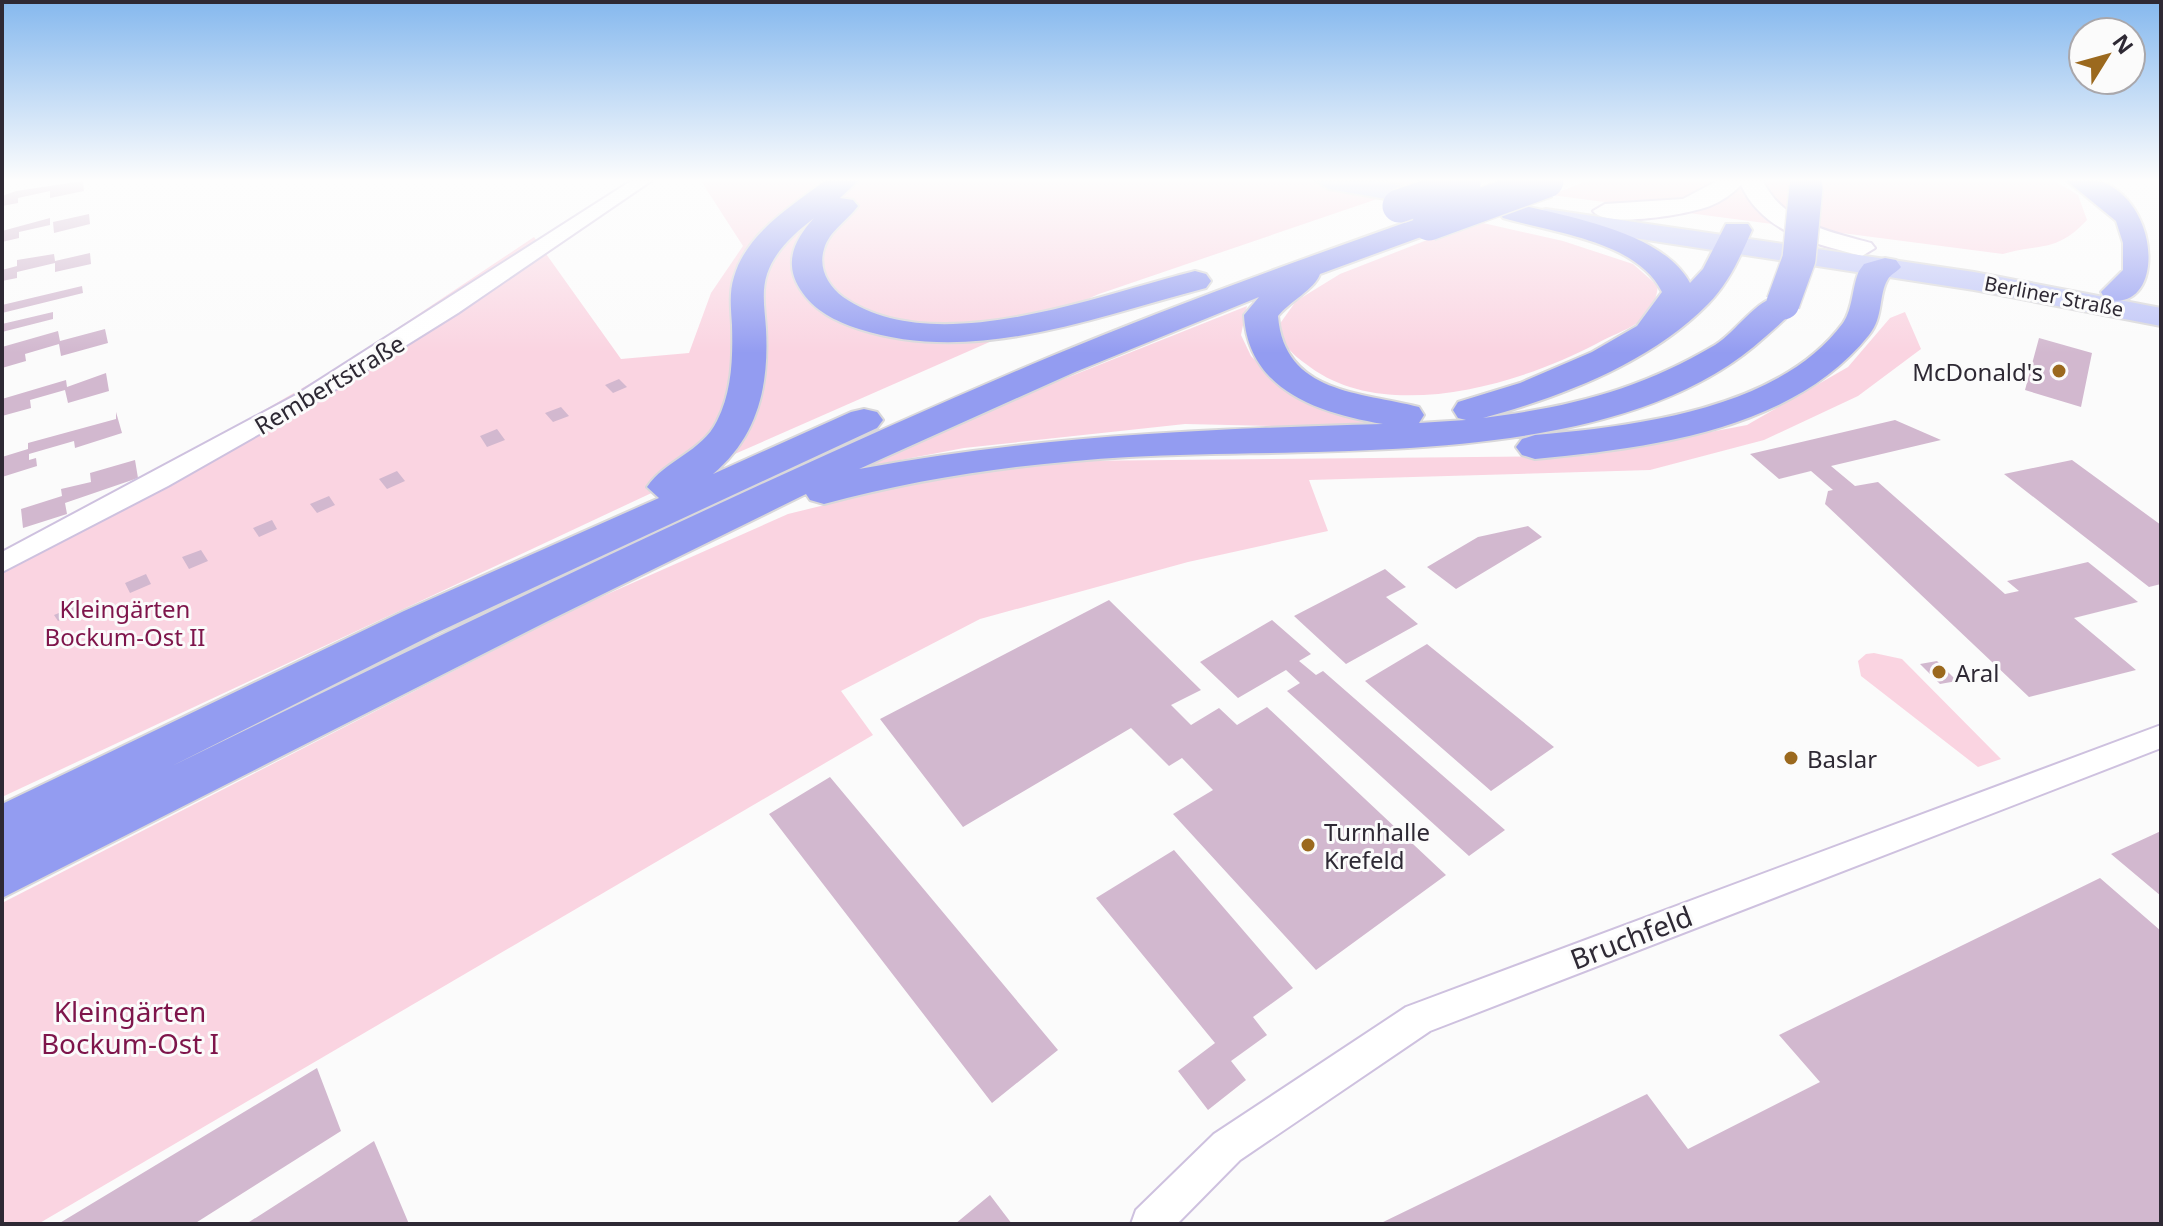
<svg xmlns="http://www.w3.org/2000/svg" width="2163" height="1226" viewBox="0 0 2163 1226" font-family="'Noto Sans',sans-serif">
  <rect width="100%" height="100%" fill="#fbfbfb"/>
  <path fill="#fad4e1" d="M 701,181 L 1430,181 L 1099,294 L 737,453 L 2,797 L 2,571 L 159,471 L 344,364 L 534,237 L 621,359 L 689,353 L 711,293 L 743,246 Z
    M 1587,181 L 2055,181 L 2078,195 L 2087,220 C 2056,253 2041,243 2003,254 L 1551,195 Z
    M 1483,223 L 1563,241 L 1633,264 L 1658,286 C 1653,326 1626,327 1596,344 C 1520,384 1387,424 1310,367 C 1290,352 1286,350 1279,325 L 1296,301 L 1340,274 L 1468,224 Z
    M 1247,306 L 1241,335 L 1251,356 L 1272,377 L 1406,429 L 1185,424 L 964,448 L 869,466 L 1001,404 Z
    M 1905,312 L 1921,349 L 1858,396 L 1764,440 L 1650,470 L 1309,480 L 1328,531 L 1188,562 L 980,619 L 841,691 L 873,735 L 38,1224 L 2,1224 L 2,903 L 576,608 L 788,514 L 943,476 L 1068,461 L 1584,456 L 1747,425 L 1848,367 L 1890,318 Z
    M 1874,653 L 1902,659 L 2001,759 L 1978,767 L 1861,676 L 1858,661 L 1866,654 Z"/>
  <path fill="#d2b8cf" d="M 83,181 L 84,191 L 50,198 L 50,191 L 18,198 L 18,203 L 2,206 L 2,196 L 16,191 Z
    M 89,214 L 90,224 L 54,233 L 53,222 Z
    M 50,218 L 50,225 L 19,232 L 19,238 L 2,242 L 2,231 Z
    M 90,253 L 91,264 L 55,272 L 55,263 L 17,272 L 17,278 L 2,281 L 2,270 L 17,266 L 17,260 L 54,254 L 55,261 Z
    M 82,286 L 83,293 L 2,313 L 2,305 Z
    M 53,312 L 53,319 L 2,332 L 2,324 Z
    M 105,329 L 108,343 L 61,356 L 59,344 L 25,354 L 26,361 L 2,368 L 2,347 L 58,331 L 60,341 Z
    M 2039,338 L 2092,353 L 2081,407 L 2025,390 Z
    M 106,373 L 109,391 L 68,403 L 65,390 L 30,400 L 31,408 L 2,416 L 2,399 L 66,380 L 67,387 Z
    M 619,379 L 627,387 L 613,393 L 605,385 Z
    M 561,407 L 569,416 L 553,422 L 545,413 Z
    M 116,412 L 122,433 L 75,448 L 74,441 L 29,454 L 29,460 L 36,458 L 37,466 L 2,477 L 2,457 L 28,449 L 28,443 L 116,419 Z
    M 1895,420 L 1941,440 L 1831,466 L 1855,486 L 1878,482 L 2005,594 L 2019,591 L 2007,581 L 2088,562 L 2138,602 L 2074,618 L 2136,670 L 2029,697 L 1825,504 L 1828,491 L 1833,490 L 1811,471 L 1779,479 L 1750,454 Z
    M 497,429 L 505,440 L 487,447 L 480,436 Z
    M 135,460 L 138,478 L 65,503 L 67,514 L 23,528 L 21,509 L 62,496 L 61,489 L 91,482 L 90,473 Z
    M 2072,460 L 2161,525 L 2161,584 L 2149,587 L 2004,474 Z
    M 397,471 L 405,481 L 387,489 L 379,479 Z
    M 329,496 L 335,505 L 317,513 L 310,504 Z
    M 272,520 L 277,529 L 259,537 L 253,528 Z
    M 1528,526 L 1542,537 L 1456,589 L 1427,567 L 1478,537 Z
    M 201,550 L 208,561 L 189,569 L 182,557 Z
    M 1385,569 L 1406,587 L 1386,597 L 1418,624 L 1346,664 L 1294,616 Z
    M 146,574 L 151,584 L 130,593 L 125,583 Z
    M 1109,600 L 1201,690 L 1171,705 L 1191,725 L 1219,708 L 1237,725 L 1267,707 L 1446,875 L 1316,970 L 1173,814 L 1213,790 L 1182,758 L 1169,766 L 1131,728 L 963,827 L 880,719 Z
    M 76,606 L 79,611 L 58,621 L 54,615 Z
    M 1272,620 L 1311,654 L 1299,661 L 1316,675 L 1323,671 L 1505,830 L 1469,856 L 1287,691 L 1300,683 L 1286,670 L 1238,698 L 1200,662 Z
    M 1427,644 L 1554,747 L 1491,791 L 1365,681 Z
    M 1937,661 L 1957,681 L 1940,684 L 1920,664 Z
    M 830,777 L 1058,1050 L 992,1103 L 769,814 Z
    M 2161,831 L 2161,896 L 2111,854 Z
    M 1174,850 L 1293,988 L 1253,1017 L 1267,1035 L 1231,1061 L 1246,1080 L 1208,1110 L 1178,1071 L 1215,1043 L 1096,898 Z
    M 2100,878 L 2161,931 L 2161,1224 L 1379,1224 L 1647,1094 L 1688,1149 L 1820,1082 L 1779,1035 Z
    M 317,1068 L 341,1131 L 194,1224 L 58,1224 Z
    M 374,1141 L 409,1224 L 246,1224 L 321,1176 Z
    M 990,1195 L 1012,1224 L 955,1224 Z"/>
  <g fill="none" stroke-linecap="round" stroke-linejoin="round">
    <defs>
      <path id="street" d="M 631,181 L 651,181 L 458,313 L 312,404 L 168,486 L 2,572 L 2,552 L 296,395 Z
        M 2161,725 L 2161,748 L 1430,1031 L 1240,1160 L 1177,1224 L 1131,1224 L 1136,1210 L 1214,1134 L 1406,1007 Z"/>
      <path id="secondary" d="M 1717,181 L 1763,181 C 1783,223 1830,232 1871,243 L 1875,248 L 1862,256 C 1815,244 1763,233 1741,185 C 1732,194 1722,201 1710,206 C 1690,214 1606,229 1593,211 L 1605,204 L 1683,199 Z"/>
      <path id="primary" d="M 1316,181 L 1376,181 L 1443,193 L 1452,195 L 1456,201 L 1452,207 L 1443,209 L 1329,189 Z
        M 1546,209 L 1974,272 L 2161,308 L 2161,326 L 1974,290 L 1536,223 L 1532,217 L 1536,211 Z"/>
      <path id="highway" d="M 825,181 L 858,181 L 840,198 L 853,200 L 858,206 C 847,221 829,231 824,249 C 818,268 828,286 843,297 C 934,361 1098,295 1195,271 L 1206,274 L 1211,281 L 1206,288 C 1095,317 974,366 859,329 C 835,321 814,311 800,289 C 783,262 795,239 814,218 C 795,233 775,250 767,274 C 761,292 765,311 766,329 C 769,386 758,436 713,474 L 851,412 L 864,409 L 877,412 L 883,420 L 877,428 L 436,633 L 172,766 C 461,625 750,484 1047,358 C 1169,307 1294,262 1418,218 L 1440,218 L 1444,224 L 1440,230 L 1320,274 C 1315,289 1289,302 1278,316 C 1284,394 1361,392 1419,407 L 1424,415 L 1419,423 L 1466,420 L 1458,418 L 1453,410 L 1458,402 L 1520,383 L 1592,352 L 1637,326 L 1662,292 C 1637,241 1553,233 1503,218 L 1498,212 L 1503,206 L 1513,203 C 1567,217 1662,231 1690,283 L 1703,269 L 1726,224 L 1748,224 L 1752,230 C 1740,257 1729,283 1708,304 C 1650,363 1561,397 1483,418 C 1570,407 1639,390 1715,345 C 1741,329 1761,288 1795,296 L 1799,303 C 1790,316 1777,326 1765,337 C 1618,472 1319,446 1129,457 C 1026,463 924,477 824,504 L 810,500 L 806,494 L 544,623 L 2,898 L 2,804 L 404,611 L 659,498 L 647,487 C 665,460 702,452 717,421 C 732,392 733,358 732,325 C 731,309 729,292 734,277 C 746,234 791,206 825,181 ZM 1259,297 L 1244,315 C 1248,390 1318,413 1383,424 C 1203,429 1036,436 859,469 L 1075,372 Z
        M 2067,181 C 2078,181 2095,179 2105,183 C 2163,209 2163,316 2105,299 L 2101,292 L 2123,270 L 2123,243 L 2116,221 Z
        M 1885,258 L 1896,260 L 1901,267 C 1897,272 1891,274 1888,279 C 1878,295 1884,317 1869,335 C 1792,431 1649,448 1535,459 L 1522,455 L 1516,447 L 1522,439 L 1535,435 C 1634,426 1779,410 1843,323 C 1853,309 1852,287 1859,271 L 1864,264 Z"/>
    </defs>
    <use href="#street" stroke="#cec1df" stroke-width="4"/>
    <use href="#secondary" stroke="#cec1df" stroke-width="4"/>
    <use href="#primary" stroke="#d9d8da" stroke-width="4"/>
    <use href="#highway" stroke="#d9d8da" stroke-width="4"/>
    <use href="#street" fill="#fff" fill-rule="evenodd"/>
    <use href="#secondary" fill="#fff" fill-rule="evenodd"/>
    <use href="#primary" fill="#bec4f7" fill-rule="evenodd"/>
    <use href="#highway" fill="#939cf1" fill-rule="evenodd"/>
    <defs>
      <path id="highway-bridge" d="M 1399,206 L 1464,184
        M 1429,224 L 1547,181
        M 1783,303 L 1799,259 L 1806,187"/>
    </defs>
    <use href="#highway-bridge" stroke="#d9d8da" stroke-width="36" stroke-linecap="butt"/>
    <use href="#highway-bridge" stroke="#939cf1" stroke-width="33"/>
  </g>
  <linearGradient id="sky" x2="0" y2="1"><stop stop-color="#85b8ee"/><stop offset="0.51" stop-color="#fdfdfd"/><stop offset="1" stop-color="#fdfdfd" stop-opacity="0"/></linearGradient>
  <rect width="2163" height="353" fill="url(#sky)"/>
  <g fill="#9b691e" stroke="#fbfbfb" stroke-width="3">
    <circle cx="2059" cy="371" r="8"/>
    <circle cx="1939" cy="672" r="8"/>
    <circle cx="1791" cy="758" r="8"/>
    <circle cx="1308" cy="845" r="8"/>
  </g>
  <g text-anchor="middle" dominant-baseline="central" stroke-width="6" stroke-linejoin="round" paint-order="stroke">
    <g font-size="20" fill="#2e2934" stroke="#fbfbfb">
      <text transform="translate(2054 296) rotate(11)">Berliner Straße</text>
    </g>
    <g font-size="24" fill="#2e2934" stroke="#fbfbfb" text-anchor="start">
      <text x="2043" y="371" text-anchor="end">McDonald's</text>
      <text x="1955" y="672">Aral</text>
      <text x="1807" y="758">Baslar</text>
      <text x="1324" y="831">Turnhalle<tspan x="1324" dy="28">Krefeld</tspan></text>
    </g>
    <g font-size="24" fill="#2e2934" stroke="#fbfbfb">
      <text transform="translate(329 384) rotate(-31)">Rembertstraße</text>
    </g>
    <g font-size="24" fill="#7e154b" stroke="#fbfbfb">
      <text x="125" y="608">Kleingärten<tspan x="125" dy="28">Bockum-Ost II</tspan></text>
    </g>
    <g font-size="28" fill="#2e2934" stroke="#fbfbfb">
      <text transform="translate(1631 937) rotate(-21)">Bruchfeld</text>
    </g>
    <g font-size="28" fill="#7e154b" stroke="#fbfbfb">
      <text x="130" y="1011">Kleingärten<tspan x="130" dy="32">Bockum-Ost I</tspan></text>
    </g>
  </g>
  <rect width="2163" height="1226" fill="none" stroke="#2e2934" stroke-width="8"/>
  <g transform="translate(2107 56) rotate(53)"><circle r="38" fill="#fbfbfb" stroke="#a9a7ab" stroke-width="2"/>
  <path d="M0-6L14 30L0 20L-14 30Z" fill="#9b691e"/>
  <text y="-12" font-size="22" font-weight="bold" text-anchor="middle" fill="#2e2934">N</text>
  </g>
</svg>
